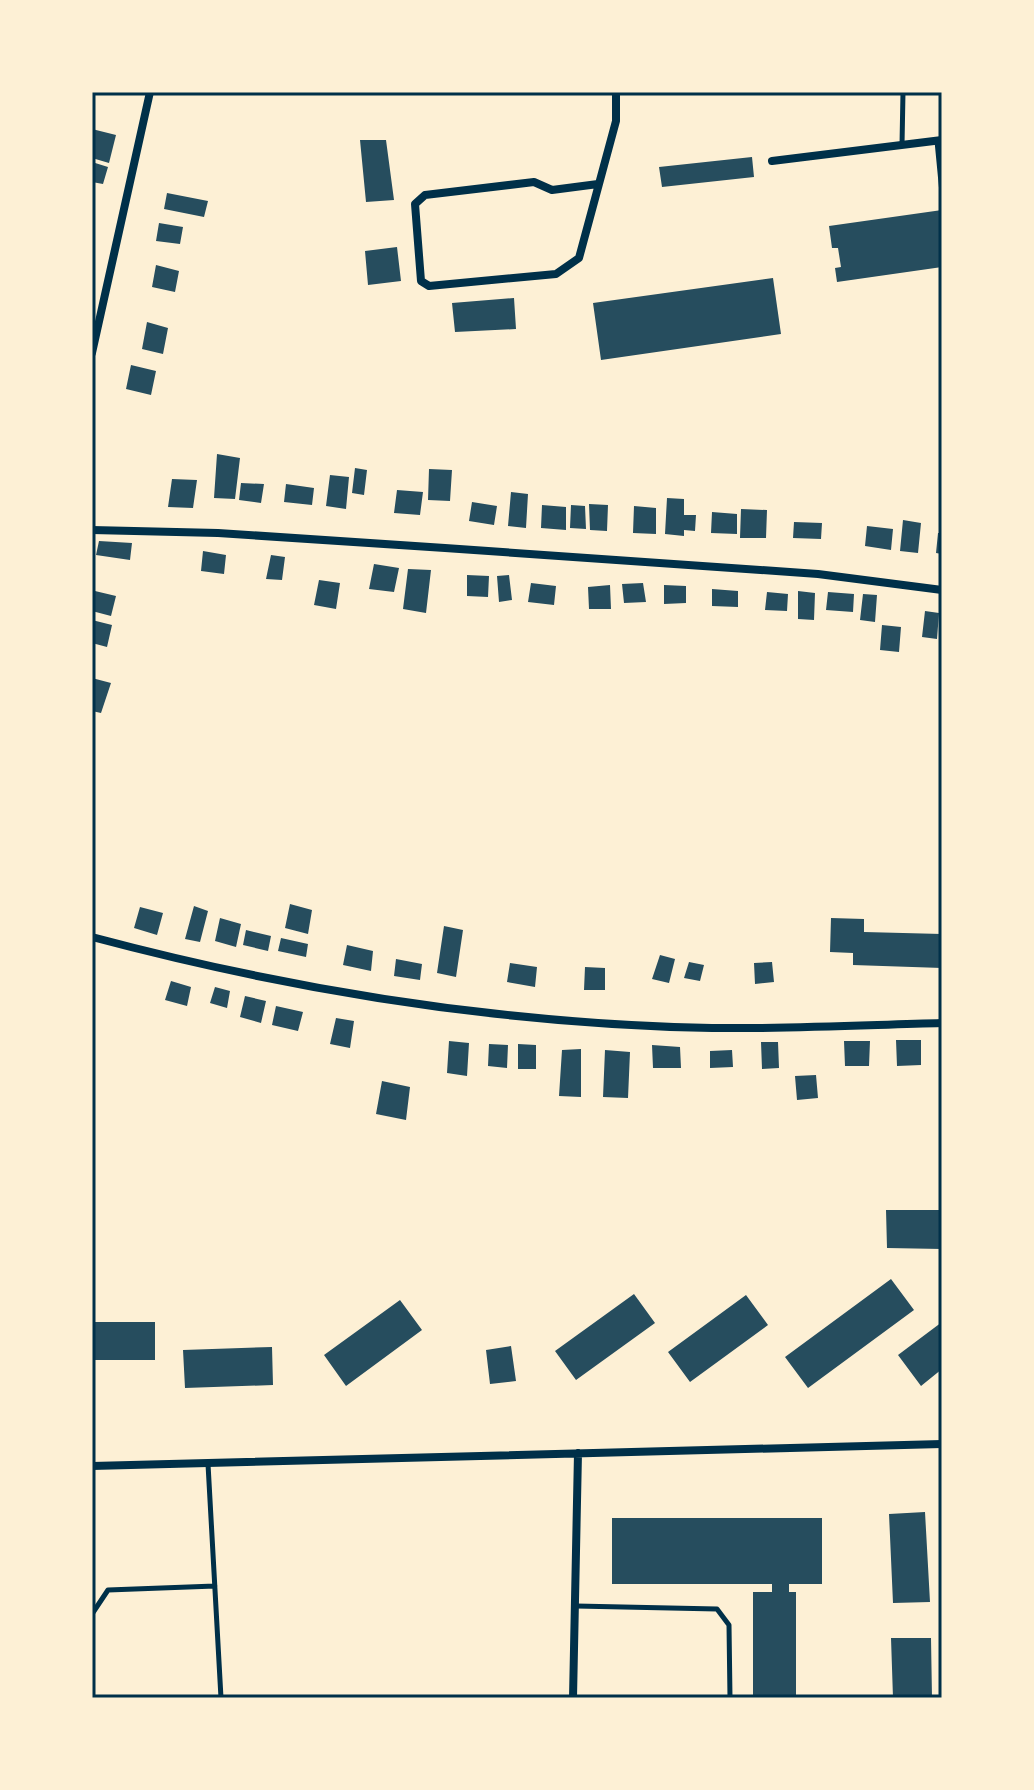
<svg xmlns="http://www.w3.org/2000/svg" width="1034" height="1790" viewBox="0 0 1034 1790" font-family="Manrope,sans-serif">
  <rect width="100%" height="100%" fill="#fdf0d5"/>
  <path fill="#264d5e" d="M 92,129 L 116,135 L 109,163 L 92,158 Z
    M 360,140 L 386,140 L 394,200 L 366,202 Z
    M 752,157 L 754,177 L 662,187 L 659,167 Z
    M 92,162 L 108,167 L 103,184 L 92,182 Z
    M 167,193 L 208,201 L 204,217 L 164,209 Z
    M 942,210 L 942,267 L 837,282 L 835,268 L 841,267 L 838,248 L 832,248 L 829,226 Z
    M 159,223 L 183,227 L 180,244 L 156,241 Z
    M 397,247 L 401,281 L 368,285 L 365,251 Z
    M 156,265 L 179,271 L 175,292 L 152,287 Z
    M 773,278 L 781,334 L 601,360 L 593,303 Z
    M 514,298 L 516,329 L 455,332 L 452,303 Z
    M 147,322 L 168,328 L 163,354 L 142,349 Z
    M 131,365 L 156,371 L 151,395 L 126,389 Z
    M 217,454 L 240,458 L 235,499 L 214,498 Z
    M 355,468 L 367,470 L 364,495 L 352,493 Z
    M 429,469 L 452,470 L 450,501 L 428,500 Z
    M 330,475 L 349,477 L 346,509 L 326,506 Z
    M 172,479 L 197,480 L 193,508 L 168,507 Z
    M 241,483 L 264,484 L 261,503 L 239,500 Z
    M 286,484 L 314,488 L 312,505 L 284,502 Z
    M 397,490 L 423,492 L 420,515 L 394,513 Z
    M 511,492 L 528,494 L 526,528 L 508,526 Z
    M 667,498 L 684,499 L 684,515 L 696,515 L 695,531 L 684,530 L 684,536 L 665,534 Z
    M 472,502 L 497,506 L 494,525 L 469,521 Z
    M 589,504 L 608,505 L 607,531 L 590,530 Z
    M 542,505 L 566,507 L 566,530 L 541,528 Z
    M 571,505 L 585,506 L 586,529 L 570,528 Z
    M 634,506 L 656,508 L 656,534 L 633,533 Z
    M 741,509 L 767,510 L 766,538 L 740,538 Z
    M 712,512 L 737,514 L 737,534 L 711,533 Z
    M 903,520 L 921,523 L 918,553 L 900,551 Z
    M 794,522 L 822,523 L 821,539 L 793,538 Z
    M 867,526 L 893,529 L 891,550 L 865,546 Z
    M 938,533 L 942,533 L 942,554 L 936,553 Z
    M 99,541 L 132,543 L 130,560 L 96,555 Z
    M 203,551 L 226,555 L 224,574 L 201,571 Z
    M 271,555 L 285,557 L 282,580 L 266,579 Z
    M 374,564 L 399,568 L 394,592 L 369,589 Z
    M 408,569 L 431,570 L 426,613 L 403,609 Z
    M 467,575 L 489,576 L 488,597 L 467,596 Z
    M 509,575 L 512,600 L 499,602 L 497,576 Z
    M 319,580 L 340,583 L 336,609 L 314,605 Z
    M 531,583 L 556,586 L 554,605 L 528,602 Z
    M 643,583 L 646,602 L 624,603 L 622,584 Z
    M 610,585 L 611,609 L 589,609 L 588,587 Z
    M 664,585 L 686,586 L 686,603 L 664,604 Z
    M 712,589 L 738,591 L 738,607 L 712,606 Z
    M 95,591 L 116,596 L 111,616 L 92,611 Z
    M 798,591 L 815,593 L 814,620 L 798,619 Z
    M 767,592 L 788,594 L 787,611 L 765,610 Z
    M 828,592 L 854,594 L 853,612 L 826,610 Z
    M 863,594 L 877,595 L 875,622 L 860,620 Z
    M 925,611 L 939,613 L 937,639 L 922,637 Z
    M 92,620 L 112,625 L 107,647 L 92,643 Z
    M 882,625 L 901,627 L 899,652 L 880,650 Z
    M 92,678 L 111,683 L 101,713 L 92,711 Z
    M 290,904 L 312,910 L 308,934 L 285,928 Z
    M 194,906 L 208,911 L 200,942 L 185,939 Z
    M 140,907 L 163,913 L 157,935 L 134,928 Z
    M 220,918 L 241,924 L 236,947 L 215,941 Z
    M 831,918 L 864,919 L 864,932 L 942,934 L 942,968 L 853,965 L 853,953 L 830,952 Z
    M 444,926 L 463,930 L 456,977 L 437,973 Z
    M 246,930 L 271,936 L 268,951 L 243,945 Z
    M 281,938 L 308,944 L 306,957 L 278,951 Z
    M 347,945 L 373,951 L 371,971 L 343,965 Z
    M 660,955 L 675,959 L 669,983 L 652,979 Z
    M 396,959 L 422,964 L 420,980 L 394,976 Z
    M 689,962 L 704,965 L 700,981 L 684,978 Z
    M 772,962 L 774,982 L 755,984 L 754,963 Z
    M 510,963 L 537,967 L 535,987 L 507,982 Z
    M 585,967 L 605,968 L 605,990 L 584,990 Z
    M 171,981 L 191,987 L 187,1006 L 165,1000 Z
    M 215,987 L 230,991 L 227,1008 L 210,1003 Z
    M 245,996 L 266,1001 L 261,1023 L 240,1017 Z
    M 276,1006 L 303,1012 L 298,1031 L 272,1025 Z
    M 336,1018 L 354,1021 L 350,1048 L 330,1044 Z
    M 896,1040 L 921,1040 L 921,1065 L 897,1066 Z
    M 449,1041 L 469,1043 L 467,1076 L 447,1073 Z
    M 844,1041 L 870,1041 L 869,1066 L 845,1066 Z
    M 761,1042 L 778,1042 L 779,1068 L 762,1069 Z
    M 489,1044 L 508,1045 L 507,1068 L 488,1066 Z
    M 518,1044 L 536,1045 L 536,1069 L 518,1069 Z
    M 652,1045 L 680,1047 L 681,1068 L 653,1068 Z
    M 581,1049 L 581,1097 L 559,1096 L 562,1050 Z
    M 605,1050 L 630,1052 L 628,1098 L 603,1097 Z
    M 732,1050 L 733,1067 L 710,1068 L 710,1051 Z
    M 816,1075 L 818,1098 L 797,1100 L 795,1076 Z
    M 382,1081 L 410,1087 L 406,1120 L 376,1114 Z
    M 886,1210 L 942,1210 L 942,1249 L 887,1248 Z
    M 891,1279 L 914,1310 L 808,1388 L 785,1357 Z
    M 634,1294 L 655,1323 L 576,1380 L 555,1351 Z
    M 746,1295 L 768,1325 L 690,1382 L 668,1352 Z
    M 400,1300 L 422,1330 L 346,1386 L 324,1355 Z
    M 92,1322 L 155,1322 L 155,1360 L 92,1360 Z
    M 942,1322 L 942,1369 L 921,1386 L 898,1355 Z
    M 511,1346 L 516,1381 L 490,1384 L 486,1350 Z
    M 272,1347 L 273,1385 L 185,1388 L 183,1350 Z
    M 925,1512 L 930,1602 L 893,1603 L 889,1514 Z
    M 612,1518 L 822,1518 L 822,1584 L 789,1584 L 789,1592 L 796,1592 L 796,1698 L 753,1698 L 753,1592 L 772,1592 L 772,1584 L 612,1584 Z
    M 891,1638 L 931,1638 L 932,1698 L 893,1698 Z"/>
  <g fill="none" stroke-linecap="round" stroke-linejoin="round">
    <path stroke="#003049" stroke-width="5" d="M 937,141 L 942,193
      M 902,145 L 903,92
      M 208,1464 L 221,1698
      M 576,1606 L 717,1609 L 729,1625 L 730,1698
      M 92,1614 L 108,1590 L 215,1586"/>
    <path stroke="#003049" stroke-width="8" d="M 772,161 L 942,140
      M 598,184 L 552,190 L 534,182 L 425,195 L 415,204 L 421,281 L 429,286 L 556,274 L 579,258 L 616,121 L 616,92
      M 92,353 L 150,92
      M 92,530 L 218,533 L 445,548 L 818,574 L 942,590
      M 92,937 C 295,991 502,1024 712,1028 C 789,1029 866,1025 942,1023
      M 92,1466 L 942,1444
      M 573,1698 L 578,1453"/>
  </g>
  <rect width="1034" height="1790" fill="none" stroke="#fdf0d5" stroke-width="188"/>
  <rect x="94" y="94" width="846" height="1602" fill="none" stroke="#003049" stroke-width="3"/>
</svg>
